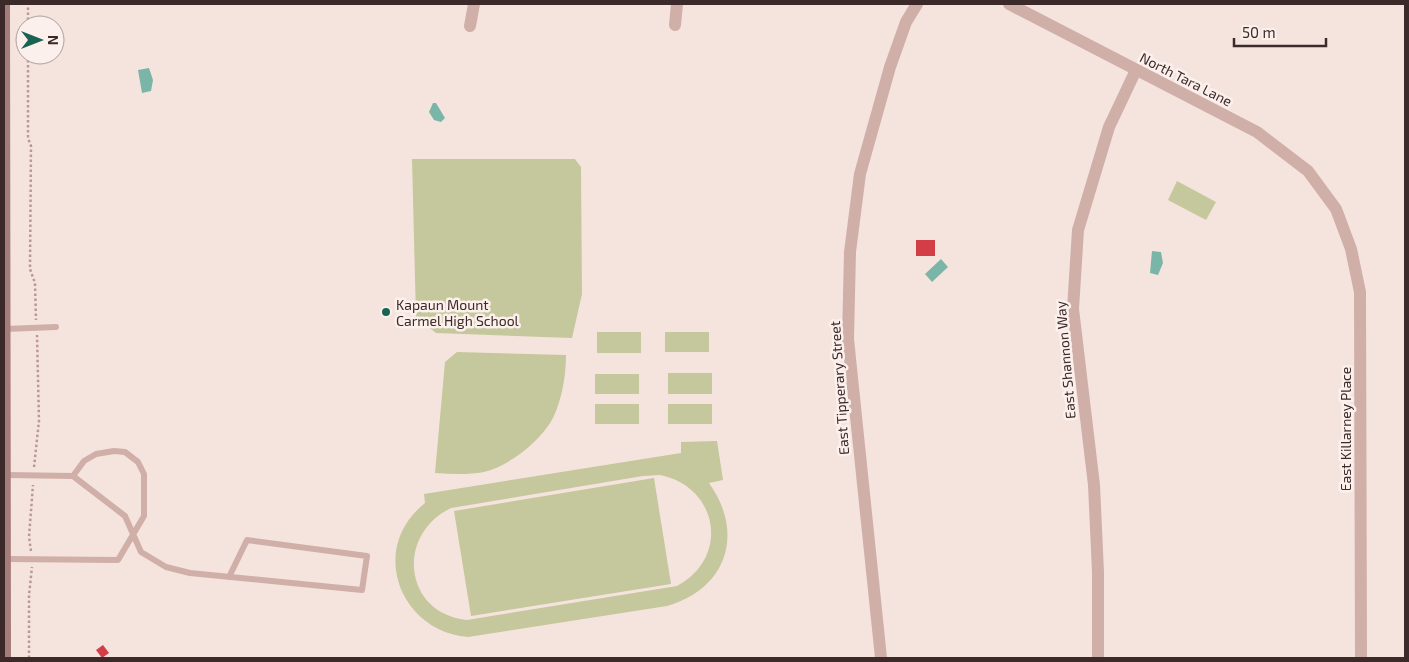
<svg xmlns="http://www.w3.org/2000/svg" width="1409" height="662" viewBox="0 0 1409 662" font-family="'Exo 2',sans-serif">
  <rect width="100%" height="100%" fill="#f5e4de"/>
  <path fill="#c5c79c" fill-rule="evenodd" d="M 412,159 L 575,159 L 581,167 L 582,294 L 572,338 L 436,333 L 416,317 Z
    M 1177,181 L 1216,202 L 1206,220 L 1168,200 Z
    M 597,332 L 641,332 L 641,353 L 597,353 Z
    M 665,332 L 709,332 L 709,352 L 665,352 Z
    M 457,352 L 566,355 C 566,376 562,399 553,418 C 541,441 509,466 484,472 C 468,475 451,474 435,473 L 445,362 Z
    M 668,373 L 712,373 L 712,394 L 668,394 Z
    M 595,374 L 639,374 L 639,394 L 595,394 Z
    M 595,404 L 639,404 L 639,424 L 595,424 Z
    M 668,404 L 712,404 L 712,424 L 668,424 Z
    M 717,441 L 723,480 L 709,483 C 745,533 727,589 667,606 L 468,637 C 401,632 367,549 425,503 L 424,494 L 681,453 L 681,442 ZM 660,475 C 719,487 730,558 677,586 L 467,620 C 404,614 395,535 451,508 L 643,476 Z
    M 654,478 L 671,584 L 471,616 L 454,511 Z"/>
  <path fill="#79b6a7" d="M 149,68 L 153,80 L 151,91 L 142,93 L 138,70 Z
    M 433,103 L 436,103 L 445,118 L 441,122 L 434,120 L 429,112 Z
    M 1152,251 L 1161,252 L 1163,263 L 1158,275 L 1150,273 Z
    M 941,259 L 948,267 L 932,282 L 925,274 Z"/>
  <path fill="#d33e46" d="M 916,240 L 935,240 L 935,256 L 916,256 Z
    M 103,645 L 109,653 L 102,658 L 96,650 Z"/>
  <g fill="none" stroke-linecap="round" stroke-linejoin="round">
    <path stroke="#bc9892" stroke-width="2.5" stroke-dasharray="2.5 2.5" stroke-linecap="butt" d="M 28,25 L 28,4
      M 28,55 L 28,138 L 31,146 L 30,269 L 35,283 L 36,320
      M 34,467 L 39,421 L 37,335
      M 31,551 L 29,537 L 33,485
      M 29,658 L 29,595 L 32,567"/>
    <path stroke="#d0afa8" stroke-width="6" d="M 5,329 L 56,327
      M 7,475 L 73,476 L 125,516 L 141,552 L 166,567 L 190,573 L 362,590 L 367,556 L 247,540 L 229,577
      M 6,559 L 118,560 L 144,516 L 144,474 L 138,462 L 125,452 L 114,451 L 96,454 L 84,461 L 73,476"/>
    <path stroke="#d0afa8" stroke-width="12" d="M 1009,4 L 1257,132 L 1308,171 L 1336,209 L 1351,249 L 1360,292 L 1361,658
      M 675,25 L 677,4
      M 470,26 L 474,4
      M 881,658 L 848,339 L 850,252 L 860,174 L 890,67 L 906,22 L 917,4
      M 1098,658 L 1098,572 L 1094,485 L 1073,309 L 1078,230 L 1109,127 L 1136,70"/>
    <path stroke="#a47c79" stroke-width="12" d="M 4,4 L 5,658"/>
  </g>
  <circle fill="#196352" stroke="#fcf0ec" stroke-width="2" cx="386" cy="312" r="5"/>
  <g text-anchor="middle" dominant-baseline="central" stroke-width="5" stroke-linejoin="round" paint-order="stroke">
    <g font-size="14" fill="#3c2929" stroke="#fcf0ec">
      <text transform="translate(1186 79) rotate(27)">North Tara Lane</text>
      <text transform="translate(1065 360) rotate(-95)">East Shannon Way</text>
      <text transform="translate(839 388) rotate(-94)">East Tipperary Street</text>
      <text transform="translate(1345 429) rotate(-90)">East Killarney Place</text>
    </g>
    <g font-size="14" fill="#3c2929" stroke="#fcf0ec" text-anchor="start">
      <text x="396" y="304">Kapaun Mount<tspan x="396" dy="16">Carmel High School</tspan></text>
    </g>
  </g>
  <rect width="1409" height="662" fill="none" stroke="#3c2929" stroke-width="10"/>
  <g transform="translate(40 40) rotate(90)"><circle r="24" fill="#fcf0ec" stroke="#afa09e"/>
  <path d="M0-4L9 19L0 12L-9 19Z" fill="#196352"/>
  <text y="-8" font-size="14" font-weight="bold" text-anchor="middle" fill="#3c2929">N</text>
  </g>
  <path d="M1234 38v8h92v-8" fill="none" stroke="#3c2929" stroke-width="2.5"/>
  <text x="1242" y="38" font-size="15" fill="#3c2929" stroke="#fcf0ec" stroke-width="4" paint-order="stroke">50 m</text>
</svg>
